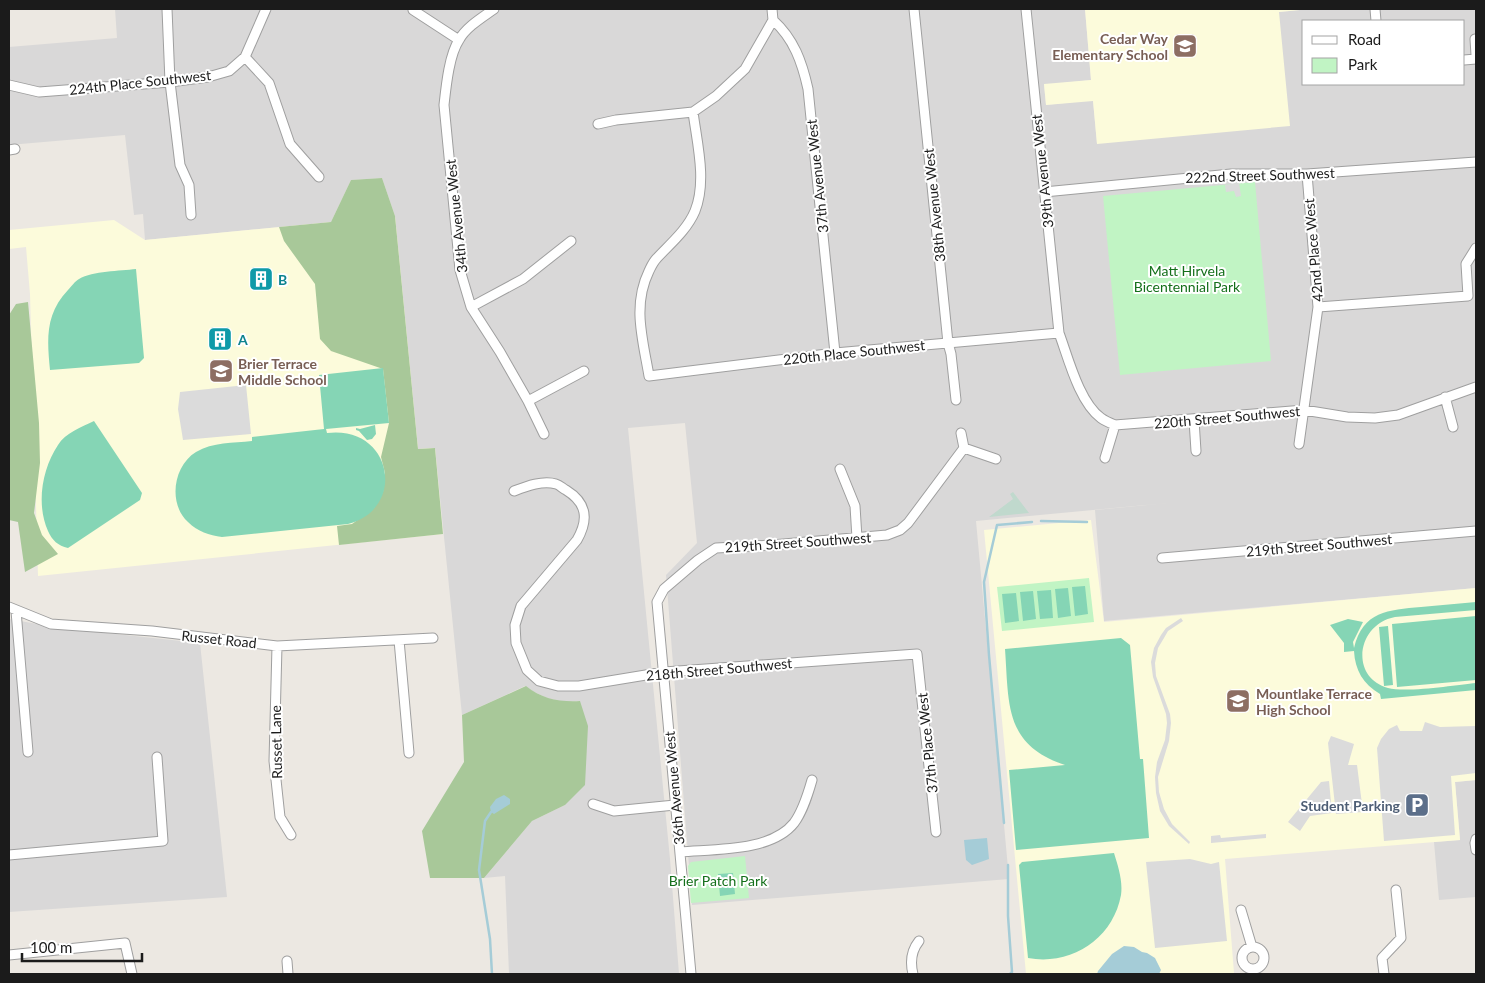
<svg xmlns="http://www.w3.org/2000/svg" width="1485" height="983" viewBox="0 0 1485 983" font-family="Lato,sans-serif">
  <rect width="100%" height="100%" fill="#ece8e2"/>
  <path fill="#d9d8d8" fill-rule="evenodd" d="M 115,9 L 1085,9 L 1091,80 L 1044,85 L 1046,105 L 1093,100 L 1097,144 L 1279,12 L 1310,9 L 1476,9 L 1476,588 L 1104,621 L 1095,510 L 1178,502 L 976,521 L 1009,879 L 692,905 L 666,575 L 697,543 L 685,423 L 628,428 L 670,859 L 679,974 L 509,974 L 505,876 L 484,878 L 532,821 L 565,805 L 580,701 L 562,702 L 547,698 L 532,691 L 525,686 L 462,715 L 435,448 L 418,449 L 395,216 L 382,178 L 351,180 L 331,222 L 145,240 L 143,214 L 134,215 L 125,135 L 9,145 L 9,47 L 117,38 ZM 1304,21 L 1464,21 L 1464,84 L 1304,84 Z
    M 9,619 L 60,628 L 200,643 L 227,897 L 9,912 Z
    M 1476,780 L 1476,897 L 1439,900 L 1434,842 L 1460,840 L 1455,782 Z"/>
  <path fill="#fcfbdb" d="M 1085,9 L 1310,9 L 1279,12 L 1290,126 L 1097,144 L 1093,101 L 1046,105 L 1044,84 L 1091,80 Z
    M 395,216 L 418,449 L 435,448 L 443,534 L 38,576 L 30,294 L 26,247 L 9,249 L 9,230 L 114,220 L 145,240 Z
    M 1091,520 L 1104,622 L 1476,588 L 1476,780 L 1455,782 L 1460,840 L 1225,859 L 1234,973 L 1026,974 L 984,530 Z"/>
  <path fill="#a8c899" d="M 382,178 L 395,216 L 418,449 L 435,448 L 443,534 L 339,545 L 337,526 L 352,524 L 374,508 L 383,492 L 385,473 L 381,457 L 389,423 L 383,369 L 331,351 L 320,339 L 315,284 L 284,241 L 279,227 L 331,222 L 351,180 Z
    M 28,302 L 39,423 L 40,463 L 34,513 L 42,535 L 58,554 L 25,572 L 18,522 L 9,520 L 9,315 L 16,304 Z
    M 526,686 C 542,699 559,702 580,701 L 588,726 L 585,785 L 565,805 L 532,821 L 484,878 L 430,878 L 422,831 L 464,762 L 462,715 Z"/>
  <path fill="#c0d9cd" d="M 1013,492 L 1029,513 L 989,517 L 1013,499 L 1010,494 Z"/>
  <path fill="#c1f4c4" d="M 1255,182 L 1271,361 L 1120,375 L 1103,196 Z
    M 1089,578 L 1094,622 L 1002,631 L 997,587 Z
    M 745,856 L 749,898 L 691,903 L 688,866 L 691,862 Z"/>
  <path fill="#85d5b5" d="M 136,269 L 144,358 L 139,363 L 50,370 C 47,340 45,314 68,290 C 71,287 75,281 79,279 C 93,271 120,271 136,269 Z
    M 383,368 L 389,423 L 326,429 L 327,433 C 393,425 407,509 348,524 L 222,537 C 209,535 198,532 188,522 C 168,504 173,466 196,452 C 213,442 233,443 252,441 L 252,437 L 324,429 L 319,375 Z
    M 94,421 L 142,493 L 140,500 L 68,548 C 58,546 52,540 48,531 C 36,504 42,469 58,445 C 65,433 82,427 94,421 Z
    M 375,425 L 376,434 L 372,439 L 367,440 L 359,431 L 356,430 L 356,428 L 360,429 Z
    M 1085,586 L 1088,614 L 1075,616 L 1072,587 Z
    M 1068,588 L 1071,616 L 1058,618 L 1055,589 Z
    M 1051,590 L 1053,618 L 1040,619 L 1037,591 Z
    M 1033,591 L 1036,619 L 1023,621 L 1020,592 Z
    M 1016,593 L 1019,621 L 1005,623 L 1002,594 Z
    M 1476,602 L 1476,610 L 1395,617 C 1357,624 1349,677 1388,688 C 1406,693 1456,685 1476,683 L 1476,690 L 1381,699 L 1380,694 C 1363,684 1355,670 1354,651 L 1344,652 L 1344,643 L 1330,625 L 1348,619 L 1363,622 L 1353,642 L 1354,648 C 1363,611 1388,610 1421,607 C 1439,605 1458,604 1476,602 Z
    M 1476,616 L 1476,680 L 1397,687 L 1392,624 Z
    M 1388,626 L 1393,685 L 1384,686 L 1379,627 Z
    M 1121,638 L 1130,645 L 1140,759 L 1143,759 L 1149,838 L 1016,850 L 1009,770 L 1065,765 C 1004,745 1009,704 1005,649 Z
    M 1114,853 C 1118,866 1123,881 1121,895 C 1113,939 1071,966 1028,958 L 1019,865 L 1022,862 Z
    M 733,873 L 735,894 L 720,896 L 718,874 Z"/>
  <path fill="#dbdbdb" d="M 1239,183 L 1241,196 L 1236,197 L 1234,191 L 1226,192 L 1225,185 Z
    M 246,385 L 251,434 L 183,440 L 178,409 L 180,392 Z
    M 1181,618 L 1183,621 L 1168,631 L 1164,638 L 1158,648 L 1155,663 L 1156,676 L 1170,714 L 1171,723 L 1169,741 L 1158,777 L 1159,792 L 1164,809 L 1172,824 L 1190,842 L 1189,844 L 1169,826 L 1160,811 L 1156,793 L 1155,777 L 1157,762 L 1165,740 L 1167,723 L 1166,714 L 1153,677 L 1151,662 L 1154,648 L 1161,635 L 1166,628 Z
    M 1425,722 L 1440,727 L 1476,726 L 1476,773 L 1451,776 L 1455,835 L 1384,841 L 1377,748 L 1381,739 L 1389,729 L 1397,725 L 1400,731 L 1422,731 Z
    M 1331,736 L 1354,744 L 1348,765 L 1357,765 L 1363,812 L 1336,814 L 1328,743 Z
    M 1329,781 L 1332,813 L 1310,816 L 1300,831 L 1288,822 L 1321,782 Z
    M 1266,834 L 1266,838 L 1211,843 L 1211,836 L 1220,835 L 1221,838 Z
    M 1190,859 L 1211,864 L 1219,862 L 1227,941 L 1155,948 L 1146,862 Z"/>
  <path fill="#a5ccd7" d="M 504,795 L 510,799 L 510,804 L 494,814 L 491,812 L 490,807 L 496,799 Z
    M 987,838 L 989,859 L 972,865 L 966,860 L 964,840 Z
    M 1124,946 L 1134,947 L 1142,952 L 1147,953 L 1155,958 L 1161,970 L 1159,974 L 1097,974 L 1098,971 L 1112,954 Z"/>
  <g fill="none" stroke-linecap="round" stroke-linejoin="round">
    <path stroke="#a5ccd7" stroke-width="2.5" d="M 1041,521 L 1087,522
      M 491,812 L 485,821 L 479,870 L 490,939 L 492,974
      M 1004,823 L 989,655 L 984,582 L 997,525 L 1032,522
      M 1008,865 L 1008,916 L 1012,972 L 1010,974"/>
    <defs>
      <path id="minor" d="M 167,9 L 170,82 L 180,165 L 189,185 L 191,215
        M 494,9 C 483,17 466,27 459,40 C 449,55 446,87 444,105 L 460,270 L 471,307 L 500,352 L 528,401 L 544,434
        M 772,9 L 773,20 C 794,39 802,62 808,89 L 835,353
        M 914,9 L 948,343 L 951,354 L 956,400
        M 1026,9 L 1059,333 C 1068,357 1079,402 1101,418 C 1105,421 1110,423 1115,425 L 1304,410 L 1347,417 L 1375,418 L 1398,415 L 1476,387
        M 1375,9 L 1376,21
        M 413,10 L 459,40
        M 1475,39 L 1476,55
        M 245,57 L 269,83 L 290,144 L 319,177
        M 1464,60 L 1476,59
        M 9,85 L 39,92 L 170,82 L 208,77 L 229,71 L 245,57 L 266,9
        M 693,112 C 697,143 707,181 695,211 C 687,230 670,244 657,258 C 653,262 651,267 649,271 C 632,306 643,340 649,376 L 835,353 L 1059,333
        M 598,124 L 616,120 L 693,112 L 716,96 L 745,69 L 773,20
        M 9,150 L 15,149
        M 1044,192 L 1231,174 L 1307,174 L 1476,162
        M 471,307 L 523,279 L 571,241
        M 1318,307 L 1468,296 L 1466,264 L 1476,248
        M 1445,397 L 1453,427
        M 528,401 L 584,371
        M 1194,420 L 1196,451
        M 1299,444 L 1318,307 L 1307,174
        M 964,448 L 996,459
        M 1105,458 L 1115,425
        M 840,469 L 855,506 L 857,538
        M 514,491 C 527,486 543,480 556,484 C 560,485 563,489 566,490 C 587,503 589,519 577,540 L 521,606 L 515,625 L 516,643 L 527,670 L 539,681 L 558,686 L 579,686 L 664,672 L 917,654 L 936,832
        M 1162,558 L 1476,531
        M 9,607 L 51,624 L 152,631 L 277,646 L 433,638
        M 16,611 L 28,752
        M 399,640 L 409,753
        M 277,646 L 274,761 L 280,817 L 291,835
        M 593,804 L 614,811 L 675,805
        M 1476,839 L 1475,843 L 1476,850
        M 680,852 C 714,849 771,852 794,823 C 803,811 808,794 812,780
        M 9,855 L 163,841 L 157,757
        M 1241,910 L 1252,947
        M1242 958a11 11 0 1 1 22 0a11 11 0 1 1-22 0Z
        M 9,955 L 125,943 L 132,974
        M 287,961 L 288,974
        M 691,974 L 657,602 L 664,589 L 698,560 L 716,548 L 772,545 L 887,535 L 900,530 L 908,523 L 964,448 L 961,433
        M 913,974 C 910,962 911,951 919,941
        M 1384,974 L 1382,958 L 1401,938 L 1396,890"/>
    </defs>
    <use href="#minor" stroke="#9f9f9f" stroke-width="11"/>
    <use href="#minor" stroke="#fff" stroke-width="9"/>
  </g>
  <defs>
    <symbol id="school-square" viewBox="-11 -11 22 22"><rect x="-9" y="-9" width="18" height="18" rx="4" fill="#8d6e63" stroke="#fff"/><path d="M0-5L7-2L0 1L-7-2ZM-4 1L0 2.5L4 1V4Q0 6-4 4Z" fill="#fff"/></symbol>
    <symbol id="building-square" viewBox="-11 -11 22 22"><rect x="-9" y="-9" width="18" height="18" rx="4" fill="#0f9aa8" stroke="#fff"/><path d="M-4-6H4V6H1V3H-1V6H-4ZM-2.5-4.3h1.7v1.8h-1.7ZM.8-4.3h1.7v1.8H.8ZM-2.5-1h1.7V.8h-1.7ZM.8-1h1.7V.8H.8Z" fill="#fff"/></symbol>
    <symbol id="parking-square" viewBox="-11 -11 22 22"><rect x="-9" y="-9" width="18" height="18" rx="4" fill="#5c6f8a" stroke="#fff"/><path d="M-3.5-5.5H1a3.5 3.5 0 0 1 0 7H-1V5.5H-3.5ZM-1-3.4V-.6H.8a1.4 1.4 0 0 0 0-2.8Z" fill="#fff"/></symbol>
  </defs>
  <g fill-rule="evenodd">
    <use href="#school-square" x="1171" y="32" width="28" height="28"/>
    <use href="#building-square" x="247" y="265" width="28" height="28"/>
    <use href="#building-square" x="206" y="325" width="28" height="28"/>
    <use href="#school-square" x="207" y="357" width="28" height="28"/>
    <use href="#school-square" x="1224" y="687" width="28" height="28"/>
    <use href="#parking-square" x="1403" y="791" width="28" height="28"/>
  </g>
  <g text-anchor="middle" dominant-baseline="central" stroke-width="4" stroke-linejoin="round" paint-order="stroke">
    <g font-size="14" font-weight="bold" fill="#785e54" stroke="#fff" text-anchor="start">
      <text x="1168" y="38" text-anchor="end">Cedar Way<tspan x="1168" dy="16">Elementary School</tspan></text>
      <text x="238" y="363">Brier Terrace<tspan x="238" dy="16">Middle School</tspan></text>
      <text x="1256" y="693">Mountlake Terrace<tspan x="1256" dy="16">High School</tspan></text>
    </g>
    <g font-size="14" fill="#1b1b1b" stroke="#fff">
      <text transform="translate(140 82) rotate(-6)">224th Place Southwest</text>
      <text transform="translate(1042 171) rotate(-96)">39th Avenue West</text>
      <text transform="translate(1260 175) rotate(-2)">222nd Street Southwest</text>
      <text transform="translate(817 176) rotate(-96)">37th Avenue West</text>
      <text transform="translate(934 205) rotate(-96)">38th Avenue West</text>
      <text transform="translate(456 216) rotate(-96)">34th Avenue West</text>
      <text transform="translate(1313 250) rotate(-95)">42nd Place West</text>
      <text transform="translate(854 352) rotate(-6)">220th Place Southwest</text>
      <text transform="translate(1227 417) rotate(-5)">220th Street Southwest</text>
      <text transform="translate(798 542) rotate(-4)">219th Street Southwest</text>
      <text transform="translate(1319 545) rotate(-5)">219th Street Southwest</text>
      <text transform="translate(219 639) rotate(6)">Russet Road</text>
      <text transform="translate(719 669) rotate(-5)">218th Street Southwest</text>
      <text transform="translate(276 742) rotate(-91)">Russet Lane</text>
      <text transform="translate(927 743) rotate(-96)">37th Place West</text>
      <text transform="translate(674 788) rotate(-95)">36th Avenue West</text>
    </g>
    <g font-size="14" fill="#146f1a" stroke="#fff">
      <text x="1187" y="270">Matt Hirvela<tspan x="1187" dy="16">Bicentennial Park</tspan></text>
      <text x="718" y="880">Brier Patch Park</text>
    </g>
    <g font-size="14" font-weight="bold" fill="#0d838f" stroke="#fff" text-anchor="start">
      <text x="278" y="279">B</text>
      <text x="238" y="339">A</text>
    </g>
    <g font-size="14" font-weight="bold" fill="#4e5e75" stroke="#fff" text-anchor="end">
      <text x="1400" y="805">Student Parking</text>
    </g>
  </g>
  <rect width="1485" height="983" fill="none" stroke="#1b1b1b" stroke-width="20"/>
  <rect x="1302" y="20" width="162" height="65" fill="#ffffff" stroke="#a4a4a4"/>
  <rect x="1312" y="36" width="25" height="8" fill="#ffffff" stroke="#a4a4a4"/>
  <text x="1348" y="45" font-size="15" fill="#1b1b1b">Road</text>
  <rect x="1312" y="58" width="25" height="15" fill="#c1f4c4" stroke="#a4a4a4"/>
  <text x="1348" y="70" font-size="15" fill="#1b1b1b">Park</text>
  <path d="M22 953v8h120v-8" fill="none" stroke="#1b1b1b" stroke-width="2.5"/>
  <text x="30" y="953" font-size="15" fill="#1b1b1b" stroke="#ffffff" stroke-width="4" paint-order="stroke">100 m</text>
</svg>
